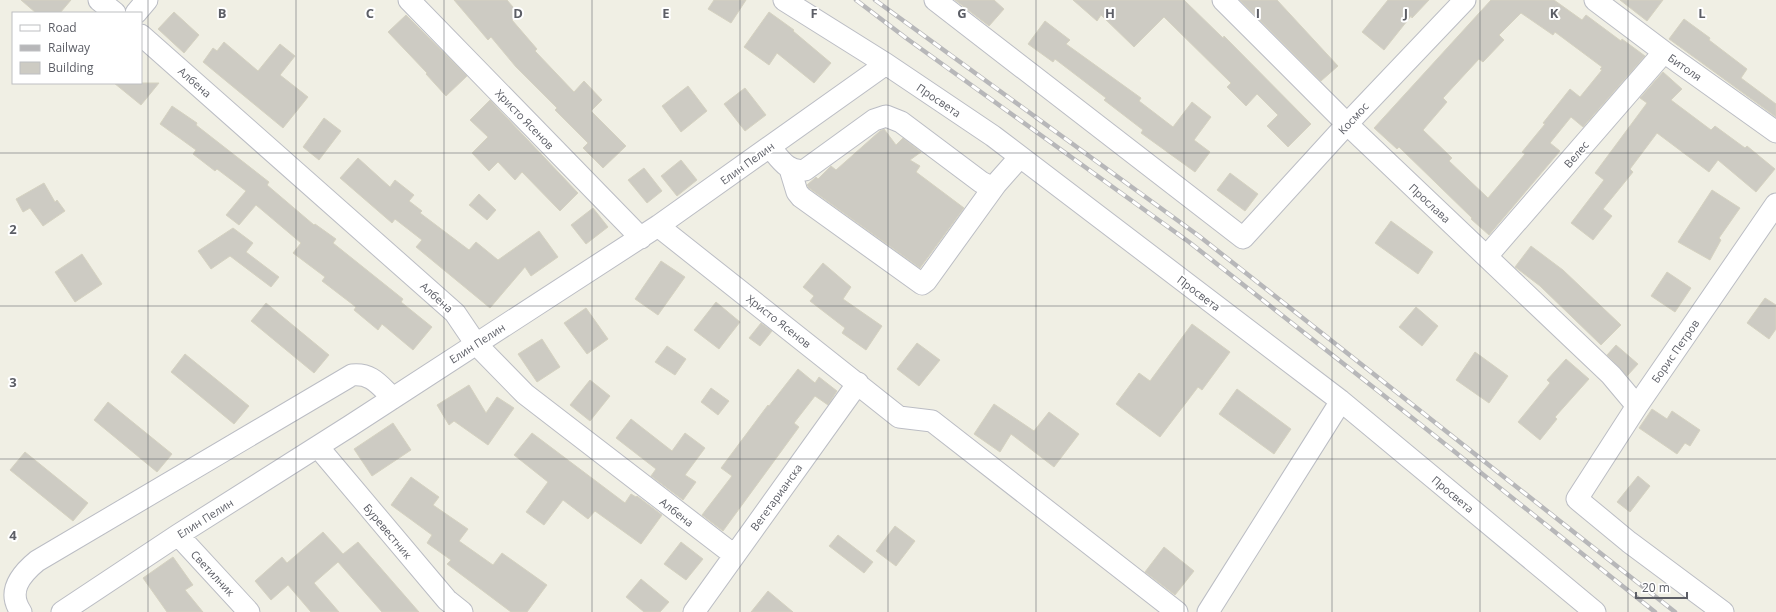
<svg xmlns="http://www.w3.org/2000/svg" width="1776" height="612" viewBox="0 0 1776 612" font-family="'Open Sans',sans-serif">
  <rect width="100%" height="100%" fill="#f0efe4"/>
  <path fill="#cdcbc3" stroke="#d5d2c1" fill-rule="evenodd" d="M 21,0 L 71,0 L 60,13 L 36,13 Z
    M 454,0 L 507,0 L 519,14 L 512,20 L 537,49 L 535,51 L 574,92 L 584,81 L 602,100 L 591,111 L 626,146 L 603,168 L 583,148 L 588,143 L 555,110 L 557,108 L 516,67 L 491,37 L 488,40 Z
    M 714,0 L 746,0 L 731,23 L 708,9 Z
    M 955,0 L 994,0 L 1004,9 L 989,26 Z
    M 1073,0 L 1184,0 L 1223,38 L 1224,36 L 1311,124 L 1288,147 L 1267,126 L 1278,115 L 1257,94 L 1246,106 L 1227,87 L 1231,83 L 1164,17 L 1134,47 L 1101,15 L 1097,21 Z
    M 1240,0 L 1277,0 L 1338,66 L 1321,81 Z
    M 1388,0 L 1429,0 L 1412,18 L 1411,16 L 1384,50 L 1362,32 Z
    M 1491,0 L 1554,0 L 1582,20 L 1586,15 L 1621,41 L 1622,39 L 1645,56 L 1583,127 L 1571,117 L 1550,143 L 1560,151 L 1489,235 L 1471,219 L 1472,218 L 1399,147 L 1397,149 L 1374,128 ZM 1521,13 L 1553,35 L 1555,32 L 1602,67 L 1600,69 L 1602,70 L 1580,97 L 1570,89 L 1543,123 L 1545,124 L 1522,152 L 1525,154 L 1488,198 L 1449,161 L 1452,158 L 1423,130 L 1447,102 L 1443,98 L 1479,59 L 1483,62 L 1504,40 L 1499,35 Z
    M 1620,0 L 1663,0 L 1647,21 Z
    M 174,12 L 199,35 L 184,53 L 158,29 Z
    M 769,12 L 794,30 L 793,31 L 831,63 L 814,83 L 777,53 L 769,65 L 744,47 Z
    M 406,15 L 467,76 L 446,96 L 426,74 L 427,73 L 388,32 Z
    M 1684,19 L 1710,38 L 1709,40 L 1747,69 L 1741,78 L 1776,104 L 1776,117 L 1669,39 Z
    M 1045,21 L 1070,40 L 1066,44 L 1141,98 L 1139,101 L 1173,127 L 1192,102 L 1211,117 L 1194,140 L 1210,152 L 1195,172 L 1141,133 L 1143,130 L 1104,100 L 1106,98 L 1055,59 L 1053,62 L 1028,44 Z
    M 224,42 L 258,71 L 280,44 L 295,56 L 280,75 L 308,97 L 283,128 L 203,62 L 213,48 L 217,51 Z
    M 1663,72 L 1682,89 L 1671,100 L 1711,130 L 1715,126 L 1745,148 L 1747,146 L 1775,169 L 1756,192 L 1718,160 L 1709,172 L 1657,133 L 1630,169 L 1633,172 L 1603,209 L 1612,216 L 1593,240 L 1571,223 L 1604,180 L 1595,173 L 1647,103 L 1640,98 Z
    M 114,83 L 159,83 L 141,105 Z
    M 688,86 L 707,111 L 681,132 L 662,106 Z
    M 745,88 L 766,115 L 745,131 L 724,104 Z
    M 490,100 L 578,193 L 560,211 L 522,172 L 515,180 L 498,162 L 489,171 L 472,153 L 488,137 L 470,120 Z
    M 172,106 L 197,123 L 196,125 L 269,182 L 267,185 L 314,225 L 315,224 L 336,239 L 333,243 L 403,299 L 401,302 L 432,327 L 413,350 L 382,324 L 378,330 L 354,310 L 356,307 L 322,281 L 325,277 L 293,253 L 301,243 L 256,205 L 239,225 L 226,215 L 246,191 L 217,169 L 215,171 L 193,154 L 196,150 L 160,124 Z
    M 324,118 L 341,131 L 319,160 L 303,147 Z
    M 884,129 L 896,145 L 903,138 L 921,152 L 910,160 L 920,166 L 916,172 L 964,208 L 920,268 L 809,188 L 807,185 L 816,177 L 818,179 L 831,166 L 836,170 L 880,131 Z
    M 358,158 L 390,187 L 395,180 L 414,195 L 409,201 L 422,211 L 420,213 L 469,250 L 476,242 L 498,260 L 539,231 L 558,257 L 531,276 L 525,267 L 490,308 L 416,247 L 422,240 L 395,219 L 392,223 L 340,178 Z
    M 681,160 L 697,180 L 677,196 L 661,176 Z
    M 644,168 L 662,191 L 647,203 L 628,180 Z
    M 1230,173 L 1258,194 L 1245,211 L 1217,190 Z
    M 44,183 L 55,202 L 57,200 L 65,211 L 43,226 L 30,208 L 23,212 L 16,199 Z
    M 1712,190 L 1740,208 L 1719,238 L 1721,240 L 1710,260 L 1678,242 Z
    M 479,194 L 496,210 L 487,220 L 469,205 Z
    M 593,208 L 608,227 L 586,244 L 571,225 Z
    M 1391,221 L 1433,252 L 1418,274 L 1375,243 Z
    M 233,228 L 253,243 L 246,252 L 279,277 L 271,287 L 230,256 L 211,269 L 198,251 Z
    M 1531,246 L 1563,270 L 1621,325 L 1601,345 L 1540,286 L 1515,267 Z
    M 82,254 L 102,284 L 75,302 L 55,272 Z
    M 661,261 L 685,277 L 658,315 L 635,299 Z
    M 823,263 L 851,287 L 843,299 L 882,326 L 866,350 L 842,333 L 845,328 L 810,301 L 814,296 L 803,287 Z
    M 1667,272 L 1691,288 L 1675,312 L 1651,296 Z
    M 1765,298 L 1776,305 L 1776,329 L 1769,339 L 1747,323 Z
    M 716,302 L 740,322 L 719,349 L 694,330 Z
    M 266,303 L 329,355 L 314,373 L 251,321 Z
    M 1416,307 L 1438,326 L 1422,346 L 1399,327 Z
    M 586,308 L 608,339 L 587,354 L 564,323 Z
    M 761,323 L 772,331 L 760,346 L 749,338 Z
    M 1192,324 L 1230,352 L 1202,390 L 1198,387 L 1160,437 L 1116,404 L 1139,373 L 1150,381 Z
    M 542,339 L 560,367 L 537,382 L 518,354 Z
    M 917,343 L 940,360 L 919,386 L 897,369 Z
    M 1616,345 L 1638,364 L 1627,376 L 1607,355 Z
    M 667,346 L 686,359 L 675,375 L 655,362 Z
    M 1475,352 L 1508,376 L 1489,403 L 1456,380 Z
    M 185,354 L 249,406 L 234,424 L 171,372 Z
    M 1566,359 L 1589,379 L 1555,417 L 1557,419 L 1540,440 L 1518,422 L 1550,383 L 1547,380 Z
    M 798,369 L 815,383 L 819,377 L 837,391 L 828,405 L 815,396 L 794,423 L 799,427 L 723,531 L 702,515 L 732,476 L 721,468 L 768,405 L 769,406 Z
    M 590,380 L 610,396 L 590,421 L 570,405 Z
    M 469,385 L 486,413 L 497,397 L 514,408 L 488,445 L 454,421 L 449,425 L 437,405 Z
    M 711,388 L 729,401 L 718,415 L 701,402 Z
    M 1237,389 L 1291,429 L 1274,454 L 1219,414 Z
    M 108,402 L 172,454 L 157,472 L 94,420 Z
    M 994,404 L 1034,431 L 1049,412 L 1079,434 L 1054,467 L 1011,434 L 1000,452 L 974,434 Z
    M 1652,409 L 1667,419 L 1672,411 L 1700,430 L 1690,446 L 1685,443 L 1677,454 L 1639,428 Z
    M 631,419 L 672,451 L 685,433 L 705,448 L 685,475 L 696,482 L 683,500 L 651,476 L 656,469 L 616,438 Z
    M 393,423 L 411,450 L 372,476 L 354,449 Z
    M 532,433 L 625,503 L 631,494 L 636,497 L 637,496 L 662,515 L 641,544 L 595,511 L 588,519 L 563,500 L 544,525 L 526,512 L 548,482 L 514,455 Z
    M 25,452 L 88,503 L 73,521 L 10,470 Z
    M 1638,476 L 1650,486 L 1630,512 L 1617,502 Z
    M 411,477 L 439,497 L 433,505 L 468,529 L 459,541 L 493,565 L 502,553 L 547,585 L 527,612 L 511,612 L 447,564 L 451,560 L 427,543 L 432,535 L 391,505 Z
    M 895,526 L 915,541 L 896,566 L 876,551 Z
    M 323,532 L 343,554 L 358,542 L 419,612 L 382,612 L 338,562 L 314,583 L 339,612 L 311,612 L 288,585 L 271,600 L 255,581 L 282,557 L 287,563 Z
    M 838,535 L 873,562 L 864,573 L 829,546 Z
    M 681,542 L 703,559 L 686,580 L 664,564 Z
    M 1164,547 L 1194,571 L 1175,595 L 1145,572 Z
    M 173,557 L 193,585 L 185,590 L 203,612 L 167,612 L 143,578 Z
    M 641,579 L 669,602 L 660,612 L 644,612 L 626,597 Z
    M 768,591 L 793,612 L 751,612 Z"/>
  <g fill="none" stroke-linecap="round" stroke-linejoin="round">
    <defs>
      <path id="minor" d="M 99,0 L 115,13
        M 409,0 L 641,238
        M 784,0 L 886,64 L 993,136 L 1341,401 L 1595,612
        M 935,0 L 1243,238 L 1347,124 L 1465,0
        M 1223,0 L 1347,124 L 1611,375 L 1637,406
        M 1595,0 L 1664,52 L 1776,132
        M 136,13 L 147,0
        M 141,35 L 455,313 L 476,344 L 525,394 L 734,555
        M 770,147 C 780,159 788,173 805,170 L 874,120 L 886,116 L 901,122 L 981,182 L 989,186 L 996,184 L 1020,157
        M 790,169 L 797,192 L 801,197 L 922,284 L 926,281 L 996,184
        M 658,226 L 899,417 L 932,421 L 1177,612
        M 1487,256 L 1664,52
        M 318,447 L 447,600 L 462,612
        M 178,535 L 249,612
        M 21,612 C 7,592 20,575 37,561 L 352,375 C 372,373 379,385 393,398
        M 62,612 L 178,535 L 350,426 L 658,226 L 886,64
        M 694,612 L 858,383
        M 1208,612 L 1341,401
        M 1723,612 L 1629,542 L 1577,499 L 1637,406 L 1776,204"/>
    </defs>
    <use href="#minor" stroke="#bbbdc4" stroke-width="23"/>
    <use href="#minor" stroke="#fff" stroke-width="21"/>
    <defs>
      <path id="rail" d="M 856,0 L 906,38 L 1189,242 L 1420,424 L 1655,612
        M 875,0 L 1199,236 L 1675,612"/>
    </defs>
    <use href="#rail" stroke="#b7b7b9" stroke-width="4.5"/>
    <use href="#rail" stroke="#fff" stroke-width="3" stroke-dasharray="9" stroke-linecap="butt"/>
  </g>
  <path fill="none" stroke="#5c5e66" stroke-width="1" stroke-opacity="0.55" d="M 148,0 L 148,612M 296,0 L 296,612M 444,0 L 444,612M 592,0 L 592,612M 740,0 L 740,612M 888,0 L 888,612M 1036,0 L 1036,612M 1184,0 L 1184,612M 1332,0 L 1332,612M 1480,0 L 1480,612M 1628,0 L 1628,612M 0,153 L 1776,153M 0,306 L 1776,306M 0,459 L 1776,459"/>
  <g text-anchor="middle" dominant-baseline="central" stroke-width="4" stroke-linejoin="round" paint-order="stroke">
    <g font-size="11" fill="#5c5e66" stroke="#fff">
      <text transform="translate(1685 67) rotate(35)">Битоля</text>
      <text transform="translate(195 82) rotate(41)">Албена</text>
      <text transform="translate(939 100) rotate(34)">Просвета</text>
      <text transform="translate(1353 118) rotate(-47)">Космос</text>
      <text transform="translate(525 119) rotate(46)">Христо Ясенов</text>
      <text transform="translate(1576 154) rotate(-49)">Велес</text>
      <text transform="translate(747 163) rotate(-36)">Елин Пелин</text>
      <text transform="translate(1430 203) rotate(43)">Прослава</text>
      <text transform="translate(1199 293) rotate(37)">Просвета</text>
      <text transform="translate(437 297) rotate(42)">Албена</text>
      <text transform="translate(779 321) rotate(38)">Христо Ясенов</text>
      <text transform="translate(477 343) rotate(-33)">Елин Пелин</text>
      <text transform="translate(1675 351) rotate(-55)">Борис Петров</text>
      <text transform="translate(1453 494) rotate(40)">Просвета</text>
      <text transform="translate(776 497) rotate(-54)">Вегетарианска</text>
      <text transform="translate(677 512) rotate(38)">Албена</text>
      <text transform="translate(205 518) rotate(-32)">Елин Пелин</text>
      <text transform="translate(388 531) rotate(50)">Буревестник</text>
      <text transform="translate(213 573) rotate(47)">Светилник</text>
    </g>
  </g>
  <g font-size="13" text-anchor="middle" font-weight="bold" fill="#5c5e66" stroke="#fff" stroke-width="4" stroke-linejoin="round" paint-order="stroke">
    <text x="222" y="18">B</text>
    <text x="370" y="18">C</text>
    <text x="518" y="18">D</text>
    <text x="666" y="18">E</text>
    <text x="814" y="18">F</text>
    <text x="962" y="18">G</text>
    <text x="1110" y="18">H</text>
    <text x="1258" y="18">I</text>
    <text x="1406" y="18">J</text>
    <text x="1554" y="18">K</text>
    <text x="1702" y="18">L</text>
    <text x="13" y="234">2</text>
    <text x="13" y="387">3</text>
    <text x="13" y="540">4</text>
  </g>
  <rect x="12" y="12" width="130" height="72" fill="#ffffff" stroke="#bebfc2"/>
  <rect x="20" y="25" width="20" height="6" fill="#ffffff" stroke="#bebfc2"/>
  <text x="48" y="32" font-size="12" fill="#5c5e66">Road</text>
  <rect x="20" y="45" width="20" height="6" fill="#b7b7b9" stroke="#bebfc2"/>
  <text x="48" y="52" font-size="12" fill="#5c5e66">Railway</text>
  <rect x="20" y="62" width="20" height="12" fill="#cdcbc3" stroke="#bebfc2"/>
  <text x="48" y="72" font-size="12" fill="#5c5e66">Building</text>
  <path d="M1636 592v6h51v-6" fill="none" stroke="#5c5e66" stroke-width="2"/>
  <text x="1642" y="592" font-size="12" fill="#5c5e66" stroke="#ffffff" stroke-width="3" paint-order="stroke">20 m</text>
</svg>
